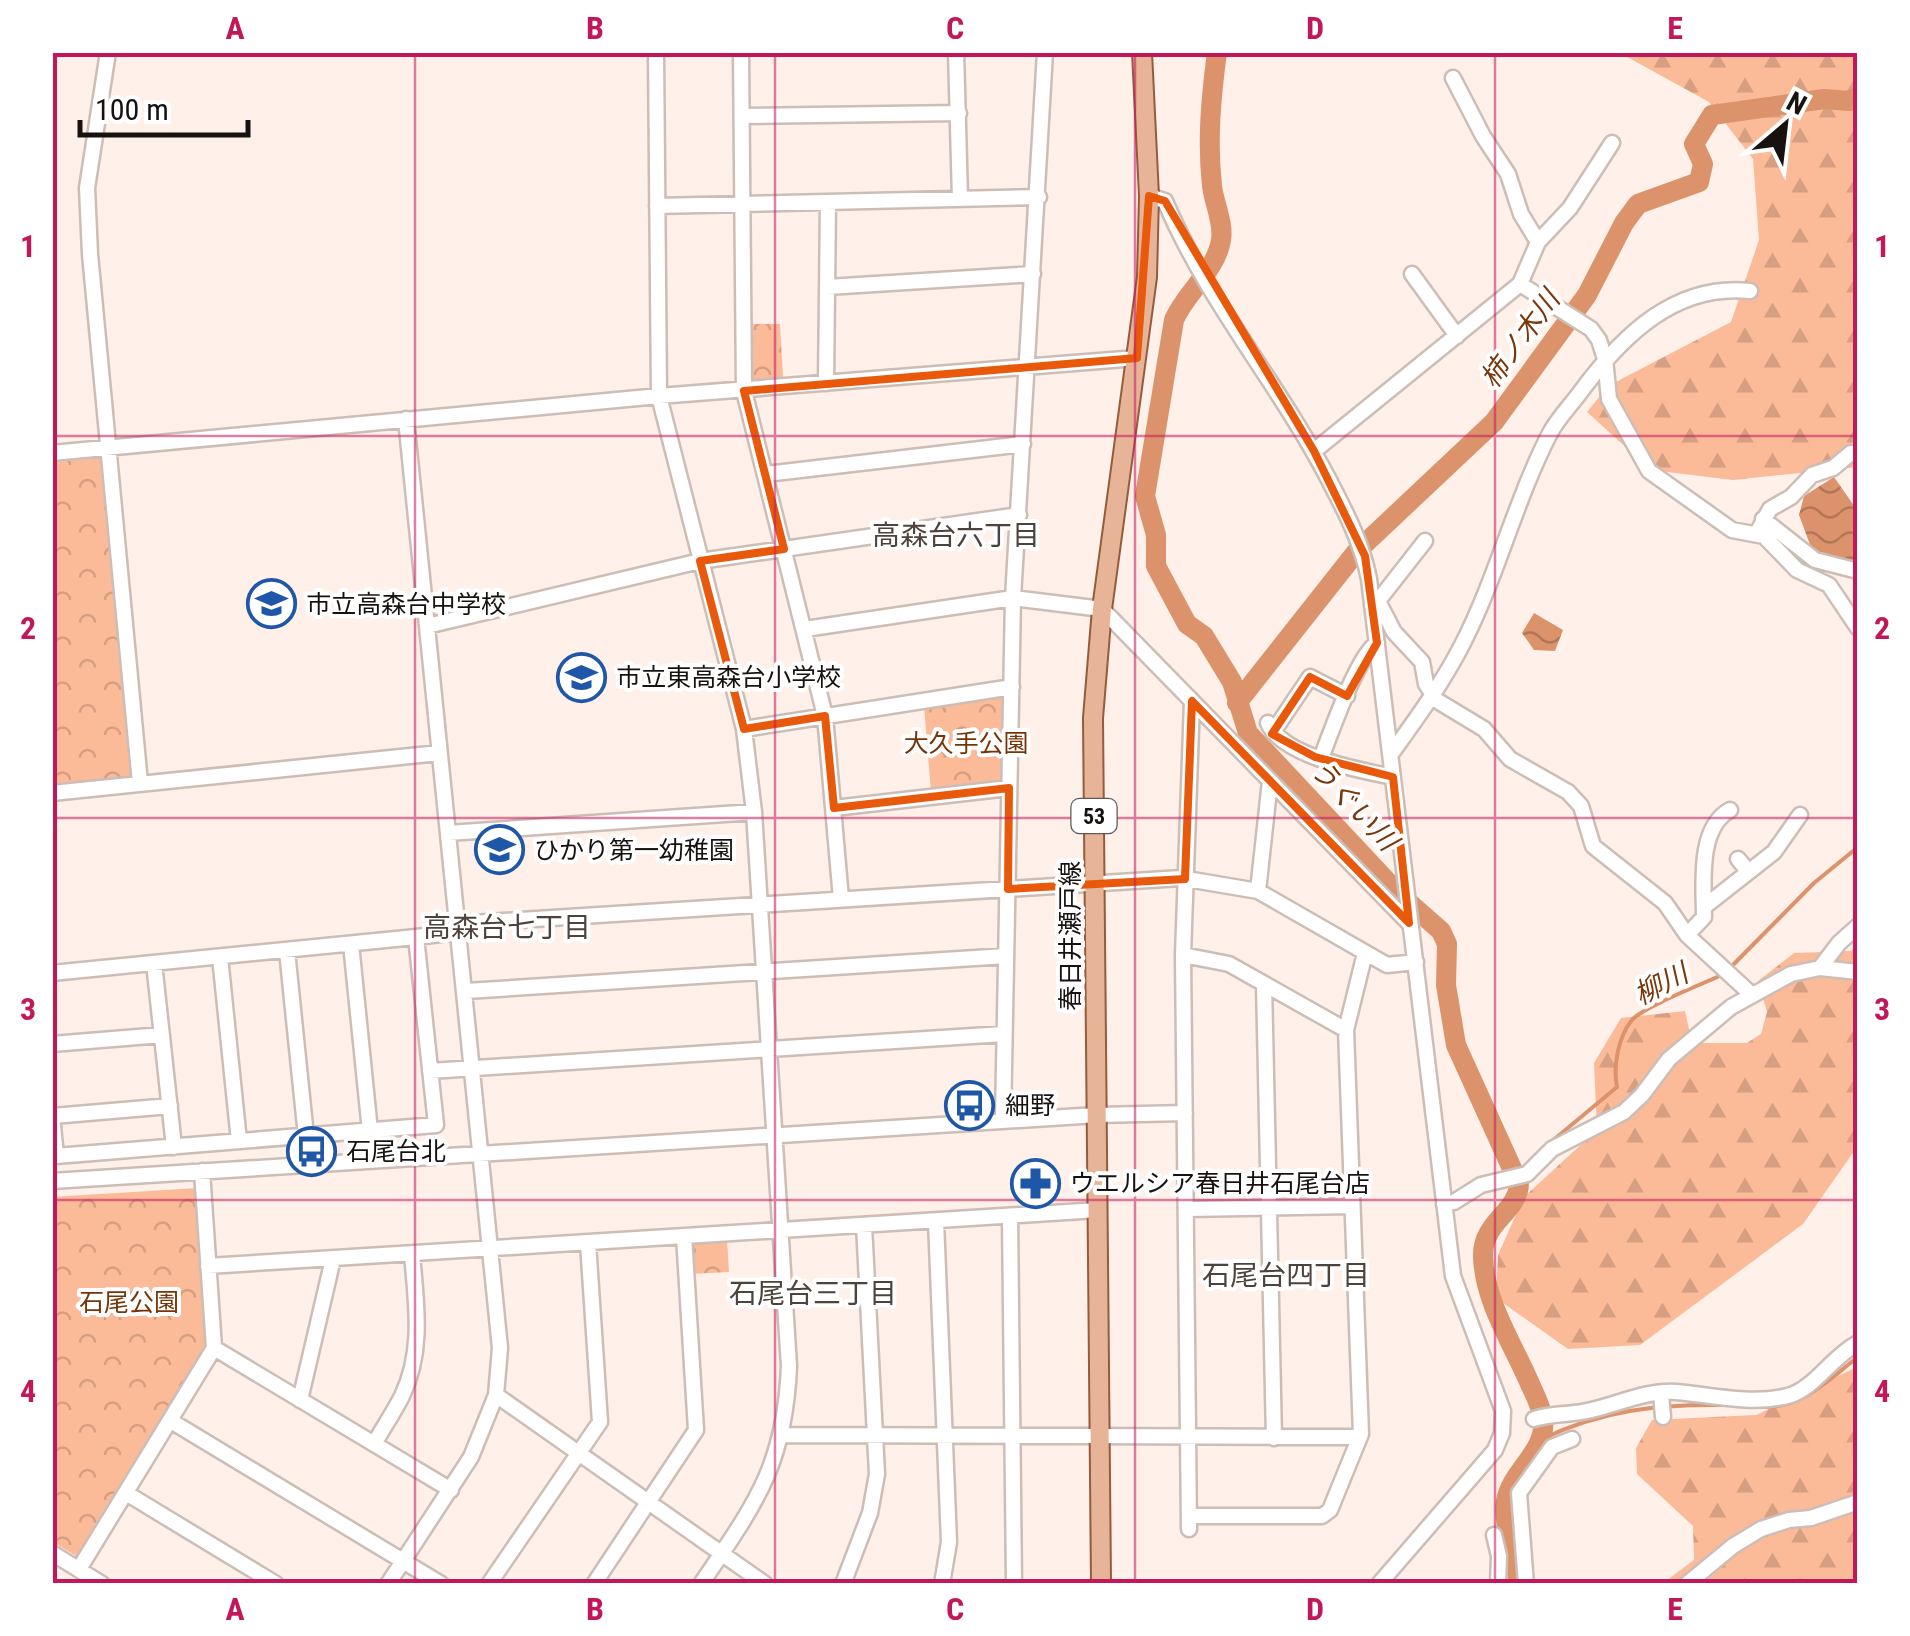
<svg xmlns="http://www.w3.org/2000/svg" width="1910" height="1636" viewBox="0 0 1910 1636" font-family="'Roboto Condensed','Noto Sans JP',sans-serif">
  <defs>
    <pattern id="forest-firs" width="22" height="20" patternUnits="userSpaceOnUse" patternTransform="scale(2.5)"><rect width="22" height="20" fill="#fbba98"/><path d="M5 1l3.5 6h-7zM16 11l3.5 6h-7z" fill="#d69f82"/></pattern>
    <pattern id="park-crowns" width="20" height="18" patternUnits="userSpaceOnUse" patternTransform="scale(2.5)"><rect width="20" height="18" fill="#fbba98"/><path d="M2 6a3 3 0 1 1 6 0M12 15a3 3 0 1 1 6 0" fill="none" stroke="#d69f82"/></pattern>
    <pattern id="water-waves" width="16" height="10" patternUnits="userSpaceOnUse" patternTransform="scale(2.5)"><rect width="16" height="10" fill="#dc936c"/><path d="M0 5q4-4 8 0t8 0" fill="none" stroke="#b17757"/></pattern>
  </defs>
  <rect width="100%" height="100%" fill="#fff0e9"/>
  <path fill="url(#forest-firs)" d="M 1620,53 L 1857,53 L 1857,467 L 1733,480 L 1651,470 L 1587,412 L 1608,386 L 1731,322 L 1759,240 L 1753,159 L 1709,102 Z
    M 1857,945 L 1857,1147 L 1803,1224 L 1640,1345 L 1568,1349 L 1496,1298 L 1498,1255 L 1524,1197 L 1597,1130 L 1594,1063 L 1621,1018 L 1685,1011 L 1692,1043 L 1747,1043 L 1761,1034 L 1767,1012 L 1758,981 L 1794,953 L 1851,951 Z
    M 1857,1367 L 1857,1583 L 1663,1583 L 1694,1560 L 1693,1526 L 1637,1474 L 1636,1448 L 1652,1420 L 1756,1415 Z"/>
  <path fill="url(#park-crowns)" d="M 748,324 L 780,324 L 783,377 L 749,380 Z
    M 97,457 L 102,461 L 135,774 L 130,778 L 53,786 L 52,463 Z
    M 1003,693 L 1007,697 L 1005,780 L 1002,783 L 931,792 L 924,706 Z
    M 198,1188 L 207,1349 L 79,1558 L 53,1542 L 52,1197 Z
    M 727,1239 L 729,1272 L 690,1274 L 691,1241 Z"/>
  <path fill="url(#water-waves)" d="M 1834,477 L 1857,510 L 1857,566 L 1842,565 L 1812,550 L 1799,515 L 1804,496 Z
    M 1534,613 L 1563,630 L 1555,651 L 1534,650 L 1522,633 Z"/>
  <g fill="none" stroke-linecap="round" stroke-linejoin="round">
    <path stroke="#dc936c" stroke-width="4" d="M 1731,967 L 1814,883 L 1858,847
      M 1551,1142 L 1617,1087 C 1613,1066 1618,1037 1632,1020 C 1643,1007 1705,983 1724,974
      M 1754,1406 C 1798,1413 1825,1382 1858,1357
      M 1542,1439 C 1603,1410 1658,1404 1724,1405"/>
    <path stroke="#dc936c" stroke-width="20" d="M 1217,52 C 1211,98 1207,140 1212,186 C 1214,203 1224,223 1221,240 C 1216,271 1186,292 1174,320 L 1145,496 L 1156,535 L 1156,566 L 1187,624 L 1204,636 L 1232,682 L 1248,733 L 1399,894 L 1441,931 L 1447,944 L 1446,985 L 1456,1045 L 1519,1184 C 1518,1212 1482,1222 1483,1256 C 1484,1301 1513,1344 1530,1384 C 1535,1395 1542,1408 1543,1420 C 1547,1451 1511,1471 1506,1501 C 1502,1526 1518,1557 1518,1584
      M 1237,703 L 1357,551 L 1494,422 L 1587,295 L 1624,223 L 1638,204 L 1699,182 L 1703,164 L 1694,144 L 1712,115 L 1824,99 L 1849,101 L 1858,97"/>
    <defs>
      <path id="minor" d="M 108,52 L 87,188 L 90,254 L 140,783
        M 656,52 L 659,396 L 744,729 L 754,812 L 789,1366 C 785,1466 755,1504 701,1584
        M 741,52 L 744,391 L 825,716 L 841,899
        M 956,52 L 960,199
        M 742,116 L 959,113
        M 1149,196 L 1165,201 C 1207,301 1279,384 1329,480 C 1346,513 1362,543 1369,579 L 1453,1276 L 1503,1411 L 1502,1433 L 1495,1450 L 1379,1584
        M 657,206 L 1039,197
        M 1538,242 L 1570,208 L 1612,143
        M 1412,274 L 1457,336
        M 1520,284 L 1591,329 L 1599,340 L 1605,359 L 1609,399 L 1649,471 L 1732,530 L 1764,536 L 1797,570 L 1829,585 L 1858,628
        M 827,287 L 1033,274
        M 826,383 L 828,202
        M 1314,451 L 1520,284 L 1538,242 L 1521,214 L 1508,174 L 1483,136 L 1453,78
        M 52,453 L 659,396 L 1137,358
        M 766,474 L 1023,444
        M 1763,519 L 1815,560 L 1858,571
        M 1757,533 L 1770,509 L 1791,497 L 1812,475 L 1833,468 L 1851,453
        M 1425,541 L 1378,601 L 1394,632 L 1422,662 L 1426,684 L 1433,695
        M 427,626 L 700,561 L 1019,515
        M 805,629 L 1013,598 L 1102,609 L 1409,923
        M 1431,697 L 1484,729 L 1510,759 L 1568,792 L 1581,806 L 1593,846 L 1665,903 L 1687,935 L 1751,994
        M 1268,723 C 1283,757 1360,770 1393,777
        M 744,729 L 1012,687
        M 1273,732 L 1310,677 L 1347,696
        M 1391,754 C 1416,719 1442,684 1462,645 C 1497,577 1515,501 1550,433 C 1558,418 1572,404 1582,390 C 1623,335 1676,283 1750,291
        M 1321,758 C 1331,733 1357,656 1377,643
        M 52,793 L 439,753
        M 834,808 L 1009,788
        M 448,833 L 754,812
        M 1738,859 L 1748,871
        M 1258,891 L 1270,781
        M 1704,907 L 1774,852 L 1800,815
        M 457,924 L 1181,878 L 1258,891 L 1387,965 L 1416,962
        M 1687,935 L 1704,917 C 1704,886 1697,828 1730,810
        M 416,937 L 457,932
        M 351,944 L 370,1131
        M 287,951 L 306,1136
        M 1183,955 L 1229,964 L 1346,1030
        M 220,957 L 239,1141
        M 154,963 L 174,1147
        M 1820,968 L 1858,972
        M 52,973 L 416,937 L 436,1125 L 56,1156 L 52,1116
        M 1264,984 L 1274,1438
        M 466,991 L 1006,956
        M 52,1044 L 162,1035
        M 430,1071 L 1004,1034
        M 53,1116 L 170,1106
        M 1003,1120 L 1013,598 L 1045,52
        M 52,1181 L 1097,1115 L 1185,1113
        M 1444,1204 L 1454,1202 L 1481,1185 L 1527,1174 L 1552,1149 L 1624,1112 L 1642,1095 L 1669,1059 L 1731,1007 L 1791,974 L 1820,968 L 1839,943 L 1858,926
        M 1186,1209 L 1352,1206
        M 1010,1216 L 1014,1584
        M 936,1221 L 949,1542 L 942,1584
        M 208,1266 L 1098,1210
        M 214,1348 L 451,1490
        M 1661,1394 L 1663,1417
        M 496,1395 L 765,1584
        M 300,1400 L 333,1259
        M 1534,1419 C 1551,1413 1569,1415 1587,1411 C 1616,1405 1646,1390 1676,1392 C 1713,1395 1755,1406 1791,1395 C 1816,1386 1833,1356 1858,1343
        M 171,1421 L 441,1584
        M 783,1435 L 1354,1437 L 1361,1434
        M 374,1444 C 383,1428 394,1412 402,1396 C 424,1350 416,1303 412,1254
        M 126,1493 L 276,1584
        M 1189,1516 L 1322,1516 L 1330,1510 L 1361,1434 L 1346,1030 L 1365,953
        M 1189,1529 L 1183,955 L 1192,701
        M 1494,1535 L 1499,1556 L 1498,1584
        M 52,1553 L 102,1584
        M 79,1569 L 214,1348 L 202,1171
        M 388,1584 L 471,1457 L 496,1395 L 500,1348 L 406,419
        M 489,1584 L 600,1422 L 588,1243
        M 594,1584 L 696,1430 L 684,1236
        M 843,1584 L 870,1513 L 877,1474 L 864,1225
        M 1526,1584 L 1519,1493 L 1552,1447 L 1572,1439
        M 1687,1584 L 1733,1546 L 1761,1529 L 1789,1520 L 1811,1518 L 1858,1502"/>
      <path id="major" d="M 1101,1584 L 1093,718 L 1102,609 L 1147,277 L 1149,196 L 1142,52"/>
    </defs>
    <use href="#minor" stroke="#ccbeb7" stroke-width="19"/>
    <use href="#major" stroke="#945b3c" stroke-width="22"/>
    <use href="#minor" stroke="#fff" stroke-width="14"/>
    <use href="#major" stroke="#e8b498" stroke-width="18"/>
  </g>
  <path fill="none" stroke="#e8590c" stroke-width="8" stroke-linejoin="round" d="M 1149,196 L 1165,201 L 1314,451 L 1365,556 L 1377,643 L 1347,696 L 1310,677 L 1272,734 L 1315,757 L 1393,777 L 1409,923 L 1192,701 L 1185,879 L 1008,889 L 1009,788 L 834,808 L 825,716 L 744,729 L 700,561 L 784,549 L 744,391 L 1137,358 Z"/>
  <path fill="none" stroke="#c2185b" stroke-width="2.5" stroke-opacity="0.55" d="M 415,52 L 415,1584M 775,52 L 775,1584M 1135,52 L 1135,1584M 1495,52 L 1495,1584M 52,436 L 1858,436M 52,818 L 1858,818M 52,1200 L 1858,1200"/>
  <defs>
    <symbol id="school-ring" viewBox="-11 -11 22 22"><circle r="9.5" fill="#fff" stroke="#1e56a8" stroke-width="1.5"/><path d="M0-5L7-2L0 1L-7-2ZM-4 1L0 2.5L4 1V4Q0 6-4 4Z" fill="#1e56a8"/></symbol>
    <symbol id="bus-ring" viewBox="-11 -11 22 22"><circle r="9.5" fill="#fff" stroke="#1e56a8" stroke-width="1.5"/><path d="M-5-6H5V4H4V6H2V4H-2V6H-4V4H-5ZM-3.5-4V0h7V-4ZM-3.5 1.2v1.5H-2V1.2ZM2 1.2v1.5H3.5V1.2Z" fill="#1e56a8"/></symbol>
    <symbol id="pharmacy-ring" viewBox="-11 -11 22 22"><circle r="9.5" fill="#fff" stroke="#1e56a8" stroke-width="1.5"/><path d="M-2-6h4v4h4v4h-4v4h-4v-4h-4v-4h4Z" fill="#1e56a8"/></symbol>
  </defs>
  <g fill-rule="evenodd">
    <use href="#school-ring" x="244" y="576" width="55" height="55"/>
    <use href="#school-ring" x="554" y="650" width="55" height="55"/>
    <use href="#school-ring" x="472" y="822" width="55" height="55"/>
    <use href="#bus-ring" x="942" y="1078" width="55" height="55"/>
    <use href="#bus-ring" x="284" y="1124" width="55" height="55"/>
    <use href="#pharmacy-ring" x="1008" y="1156" width="55" height="55"/>
  </g>
  <g text-anchor="middle" dominant-baseline="central" stroke-width="8" stroke-linejoin="round" paint-order="stroke">
    <rect fill="#fff" stroke="#5d5958" stroke-width="2.5" x="1071.5" y="799" width="45" height="34" rx="8"/>
    <g font-size="22" font-weight="bold" fill="#171210">
      <text x="1094" y="816">53</text>
    </g>
    <g font-size="25" fill="#171210" stroke="#fff" text-anchor="start">
      <text x="306" y="604">市立高森台中学校</text>
      <text x="616" y="677">市立東高森台小学校</text>
      <text x="534" y="850">ひかり第一幼稚園</text>
      <text x="1005" y="1105">細野</text>
      <text x="346" y="1151">石尾台北</text>
      <text x="1070" y="1183">ウエルシア春日井石尾台店</text>
    </g>
    <g font-size="25" fill="#763407" stroke="#fff">
      <text x="966" y="743">大久手公園</text>
      <text x="129" y="1302">石尾公園</text>
    </g>
    <g font-size="25" fill="#171210" stroke="#fff">
      <text transform="translate(1070 936) rotate(-90)">春日井瀬戸線</text>
    </g>
    <g font-size="28" font-style="italic" fill="#79370a" stroke="#fff">
      <text transform="translate(1520 339) rotate(-54)">柿ノ木川</text>
      <text transform="translate(1354 805) rotate(47)">うぐい川</text>
      <text transform="translate(1661 984) rotate(-27)">柳川</text>
    </g>
    <g font-size="28" fill="#4d423c" stroke="#fff">
      <text x="956" y="535">高森台六丁目</text>
      <text x="507" y="927">高森台七丁目</text>
      <text x="1286" y="1275">石尾台四丁目</text>
      <text x="813" y="1293">石尾台三丁目</text>
    </g>
  </g>
  <rect width="1910" height="1636" fill="none" stroke="#ffffff" stroke-width="110"/>
  <g transform="translate(1785 125) rotate(28)" stroke="#ffffff" stroke-width="8" paint-order="stroke">
  <path d="M0-8L18 38L0 25L-18 38Z" fill="#171210"/>
  <text y="-15" font-size="28" font-weight="bold" text-anchor="middle" fill="#171210">N</text>
  </g>
  <path d="M80 120v15h168v-15" fill="none" stroke="#171210" stroke-width="5"/>
  <text x="95" y="120" font-size="30" fill="#171210" stroke="#ffffff" stroke-width="8" paint-order="stroke">100 m</text>
  <rect x="55" y="55" width="1800" height="1526" fill="none" stroke="#c2185b" stroke-width="4"/>
  <g font-size="32" text-anchor="middle" font-weight="bold" fill="#c2185b">
    <text x="235" y="39">A</text>
    <text x="595" y="39">B</text>
    <text x="955" y="39">C</text>
    <text x="1315" y="39">D</text>
    <text x="1675" y="39">E</text>
    <text x="28" y="257">1</text>
    <text x="1882" y="257">1</text>
    <text x="28" y="639">2</text>
    <text x="1882" y="639">2</text>
    <text x="28" y="1020">3</text>
    <text x="1882" y="1020">3</text>
    <text x="28" y="1402">4</text>
    <text x="1882" y="1402">4</text>
    <text x="235" y="1620">A</text>
    <text x="595" y="1620">B</text>
    <text x="955" y="1620">C</text>
    <text x="1315" y="1620">D</text>
    <text x="1675" y="1620">E</text>
  </g>
</svg>
